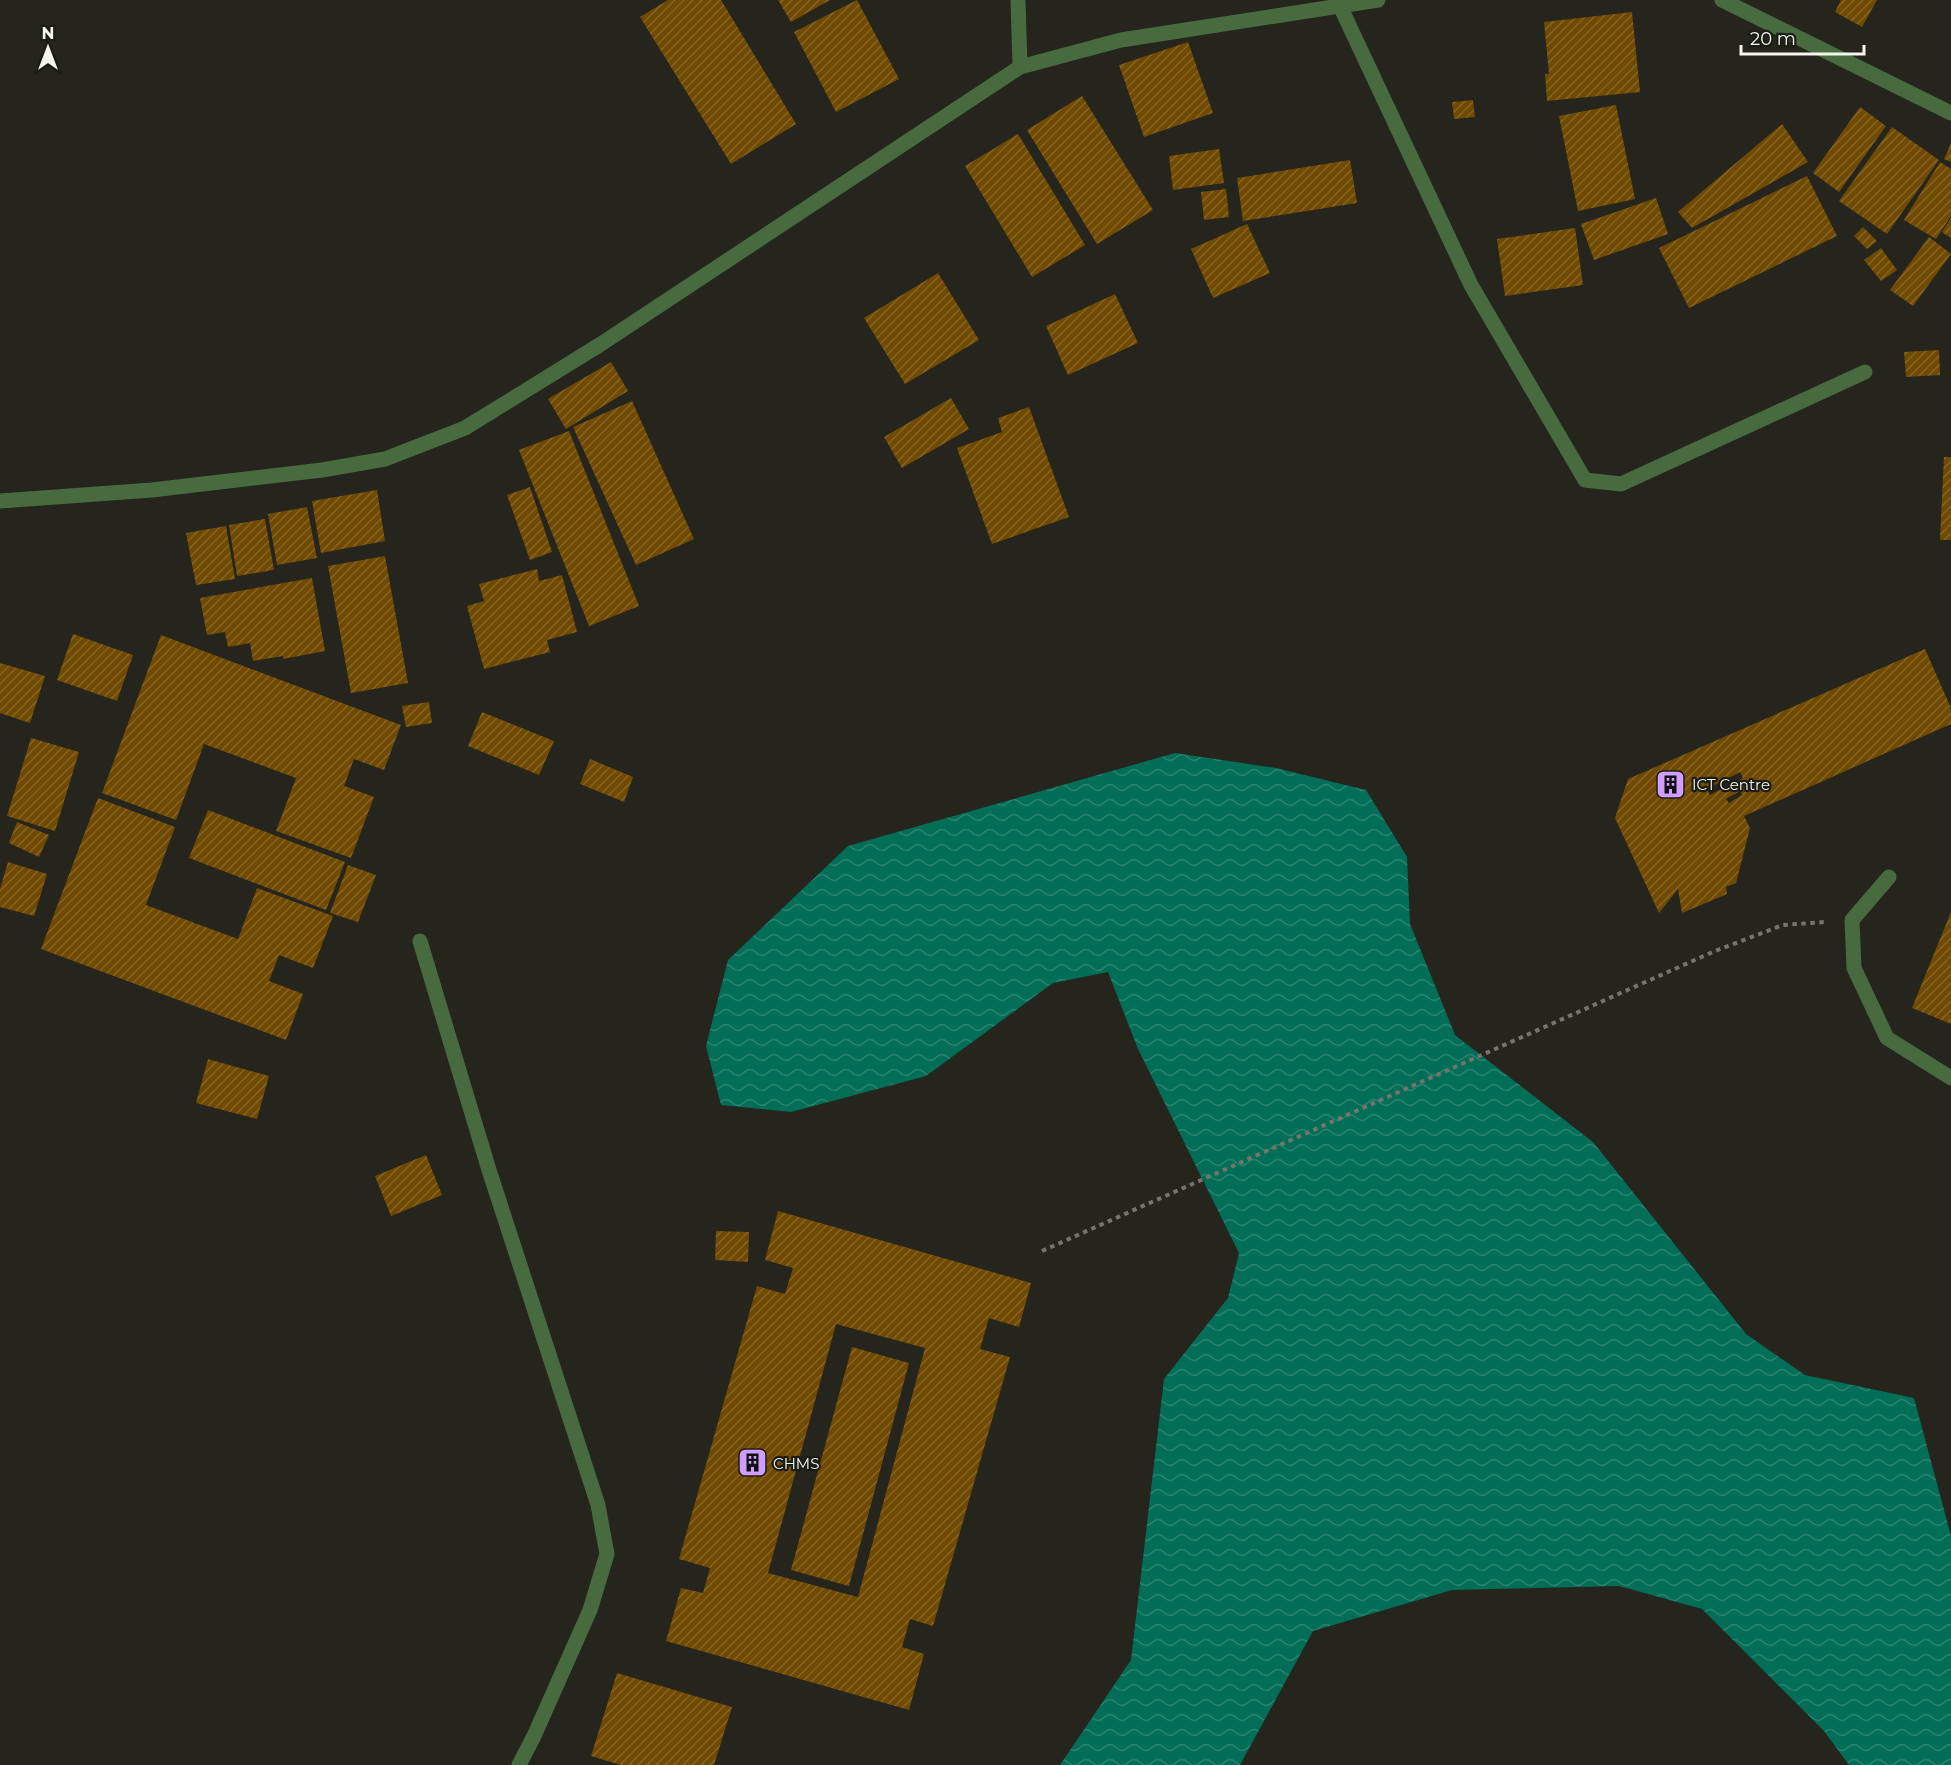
<svg xmlns="http://www.w3.org/2000/svg" width="1951" height="1765" viewBox="0 0 1951 1765" font-family="Montserrat,sans-serif">
  <defs>
    <pattern id="water-waves" width="16" height="10" patternUnits="userSpaceOnUse" patternTransform="scale(1.5)"><rect width="16" height="10" fill="#026e57"/><path d="M0 5q4-4 8 0t8 0" fill="none" stroke="#28836f"/></pattern>
    <pattern id="building-hatch" width="6" height="6" patternUnits="userSpaceOnUse" patternTransform="scale(1.5)"><rect width="6" height="6" fill="#704a00"/><path d="M-1 1l2-2M0 6l6-6M5 7l2-2" fill="none" stroke="#856526"/></pattern>
  </defs>
  <rect width="100%" height="100%" fill="#25251d"/>
  <path fill="url(#water-waves)" d="M 1175,753 L 1276,768 L 1366,790 L 1407,857 L 1410,924 L 1455,1035 L 1593,1142 L 1746,1334 L 1805,1375 L 1914,1398 L 1951,1536 L 1951,1765 L 1849,1765 L 1824,1731 L 1702,1609 L 1619,1586 L 1452,1590 L 1313,1631 L 1240,1765 L 1060,1765 L 1131,1660 L 1164,1379 L 1228,1298 L 1239,1253 L 1138,1049 L 1108,972 L 1053,983 L 926,1076 L 791,1112 L 721,1105 L 706,1046 L 728,960 L 848,846 Z"/>
  <path fill="url(#building-hatch)" fill-rule="evenodd" d="M 668,0 L 721,0 L 796,124 L 731,164 L 640,17 Z
    M 778,0 L 830,0 L 791,22 Z
    M 857,0 L 899,79 L 836,112 L 794,32 Z
    M 1841,0 L 1877,0 L 1862,27 L 1835,12 Z
    M 1632,12 L 1640,92 L 1547,101 L 1545,74 L 1549,74 L 1544,22 Z
    M 1188,42 L 1213,113 L 1144,137 L 1119,65 Z
    M 1082,96 L 1153,210 L 1097,244 L 1027,130 Z
    M 1473,100 L 1475,117 L 1454,119 L 1452,102 Z
    M 1616,105 L 1635,199 L 1578,211 L 1559,116 Z
    M 1860,107 L 1886,126 L 1839,192 L 1813,173 Z
    M 1782,124 L 1808,162 L 1692,228 L 1678,212 Z
    M 1892,127 L 1939,160 L 1887,234 L 1839,201 Z
    M 1018,134 L 1085,245 L 1032,277 L 965,166 Z
    M 1951,143 L 1951,162 L 1944,159 Z
    M 1219,149 L 1224,183 L 1173,190 L 1169,156 Z
    M 1350,160 L 1357,203 L 1243,221 L 1237,178 Z
    M 1940,162 L 1951,169 L 1951,216 L 1936,239 L 1904,220 Z
    M 1807,176 L 1837,236 L 1689,308 L 1659,248 Z
    M 1226,189 L 1229,217 L 1204,220 L 1201,192 Z
    M 1656,198 L 1668,234 L 1594,260 L 1581,224 Z
    M 1951,218 L 1951,238 L 1942,232 Z
    M 1247,224 L 1270,273 L 1213,298 L 1191,249 Z
    M 1863,227 L 1877,241 L 1867,249 L 1854,236 Z
    M 1575,228 L 1583,285 L 1505,296 L 1497,239 Z
    M 1929,237 L 1951,254 L 1913,306 L 1890,290 Z
    M 1881,248 L 1897,270 L 1881,281 L 1864,260 Z
    M 938,273 L 979,340 L 905,384 L 864,318 Z
    M 1115,294 L 1138,343 L 1068,375 L 1046,326 Z
    M 1939,350 L 1940,375 L 1906,377 L 1904,352 Z
    M 611,362 L 628,391 L 566,429 L 548,399 Z
    M 951,398 L 969,429 L 902,468 L 884,437 Z
    M 632,401 L 694,539 L 636,565 L 573,427 Z
    M 1029,407 L 1069,517 L 992,544 L 957,448 L 1002,432 L 998,418 Z
    M 569,431 L 639,606 L 589,626 L 519,450 Z
    M 1944,457 L 1951,457 L 1951,540 L 1940,540 Z
    M 530,487 L 552,552 L 530,560 L 507,495 Z
    M 377,490 L 385,541 L 321,553 L 312,501 Z
    M 307,507 L 317,558 L 277,565 L 268,514 Z
    M 265,519 L 274,570 L 237,576 L 229,525 Z
    M 226,526 L 235,579 L 196,585 L 186,533 Z
    M 385,556 L 408,683 L 351,693 L 328,566 Z
    M 537,569 L 539,581 L 562,575 L 577,632 L 547,640 L 550,652 L 484,669 L 467,606 L 484,601 L 479,584 Z
    M 312,578 L 325,651 L 283,659 L 283,656 L 253,661 L 250,643 L 228,647 L 225,632 L 207,635 L 200,598 Z
    M 73,634 L 133,655 L 117,701 L 57,680 Z
    M 161,635 L 401,725 L 384,770 L 354,759 L 344,786 L 374,797 L 351,858 L 276,831 L 296,778 L 204,744 L 176,820 L 102,793 Z
    M 1925,649 L 1951,708 L 1951,724 L 1744,816 L 1750,828 L 1736,883 L 1726,887 L 1727,894 L 1682,913 L 1678,889 L 1659,913 L 1615,818 L 1628,779 ZM 1740,772 L 1743,778 L 1710,795 L 1707,789 ZM 1740,791 L 1742,795 L 1729,803 L 1726,799 Z
    M 0,663 L 45,676 L 30,723 L 0,713 Z
    M 429,702 L 432,723 L 406,727 L 402,706 Z
    M 482,712 L 554,741 L 539,775 L 468,746 Z
    M 31,738 L 79,752 L 55,831 L 7,816 Z
    M 590,759 L 633,777 L 624,802 L 580,784 Z
    M 98,798 L 175,827 L 146,905 L 238,939 L 257,888 L 333,916 L 313,968 L 279,955 L 269,981 L 303,994 L 286,1040 L 41,949 Z
    M 208,810 L 345,862 L 326,910 L 189,858 Z
    M 17,822 L 49,835 L 39,857 L 9,843 Z
    M 8,862 L 47,874 L 34,916 L 0,907 L 0,889 Z
    M 348,865 L 376,875 L 358,922 L 330,913 Z
    M 1951,912 L 1951,1024 L 1912,1008 Z
    M 208,1059 L 269,1076 L 257,1119 L 196,1103 Z
    M 426,1155 L 442,1195 L 391,1216 L 375,1176 Z
    M 778,1211 L 1031,1283 L 1019,1327 L 989,1318 L 980,1349 L 1010,1357 L 933,1626 L 910,1619 L 902,1647 L 924,1654 L 909,1710 L 666,1641 L 681,1588 L 703,1593 L 710,1568 L 679,1559 L 757,1286 L 785,1294 L 793,1268 L 765,1260 ZM 836,1324 L 925,1348 L 858,1597 L 768,1573 Z
    M 716,1231 L 749,1232 L 748,1262 L 715,1260 Z
    M 852,1347 L 909,1363 L 849,1586 L 791,1570 Z
    M 617,1673 L 732,1707 L 714,1765 L 621,1765 L 591,1756 Z"/>
  <g fill="none" stroke-linecap="round" stroke-linejoin="round">
    <path stroke="#75756e" stroke-width="4" stroke-dasharray="4.5 4.5" stroke-linecap="butt" d="M 1042,1251 L 1715,951 L 1783,925 L 1825,922"/>
    <path stroke="#476b3f" stroke-width="15" d="M 1018,0 L 1020,67
      M 1722,0 L 1951,113
      M 1340,6 L 1471,285 L 1585,480 L 1621,484 L 1865,372
      M 0,501 L 152,490 L 322,470 L 385,459 L 465,428 L 601,344 L 1020,67 L 1121,40 L 1378,0
      M 1889,877 L 1852,920 L 1854,968 L 1887,1038 L 1951,1078
      M 420,941 L 489,1170 L 598,1505 L 607,1554 L 590,1610 L 534,1736 L 519,1765"/>
  </g>
  <defs>
    <symbol id="building-square" viewBox="-11 -11 22 22"><rect x="-9" y="-9" width="18" height="18" rx="4" fill="#d19dfe" stroke="#1b1c14"/><path d="M-4-6H4V6H1V3H-1V6H-4ZM-2.5-4.3h1.7v1.8h-1.7ZM.8-4.3h1.7v1.8H.8ZM-2.5-1h1.7V.8h-1.7ZM.8-1h1.7V.8H.8Z" fill="#111"/></symbol>
  </defs>
  <g fill-rule="evenodd">
    <use href="#building-square" x="1654" y="768" width="33" height="33"/>
    <use href="#building-square" x="736" y="1446" width="33" height="33"/>
  </g>
  <g text-anchor="middle" dominant-baseline="central" stroke-width="4.5" stroke-linejoin="round" paint-order="stroke">
    <g font-size="15" fill="#f5f5f0" stroke="#1b1c14" text-anchor="start">
      <text x="1692" y="784">ICT Centre</text>
      <text x="773" y="1463">CHMS</text>
    </g>
  </g>
  <g transform="translate(48 48)" stroke="#1b1c14" stroke-width="4.5" paint-order="stroke">
  <path d="M0-4.5L10 22L0 15L-10 22Z" fill="#f5f5f0"/>
  <text y="-9" font-size="16" font-weight="bold" text-anchor="middle" fill="#f5f5f0">N</text>
  </g>
  <path d="M1741 45v9h123v-9" fill="none" stroke="#f5f5f0" stroke-width="3"/>
  <text x="1750" y="45" font-size="18" fill="#f5f5f0" stroke="#1b1c14" stroke-width="4.5" paint-order="stroke">20 m</text>
</svg>
